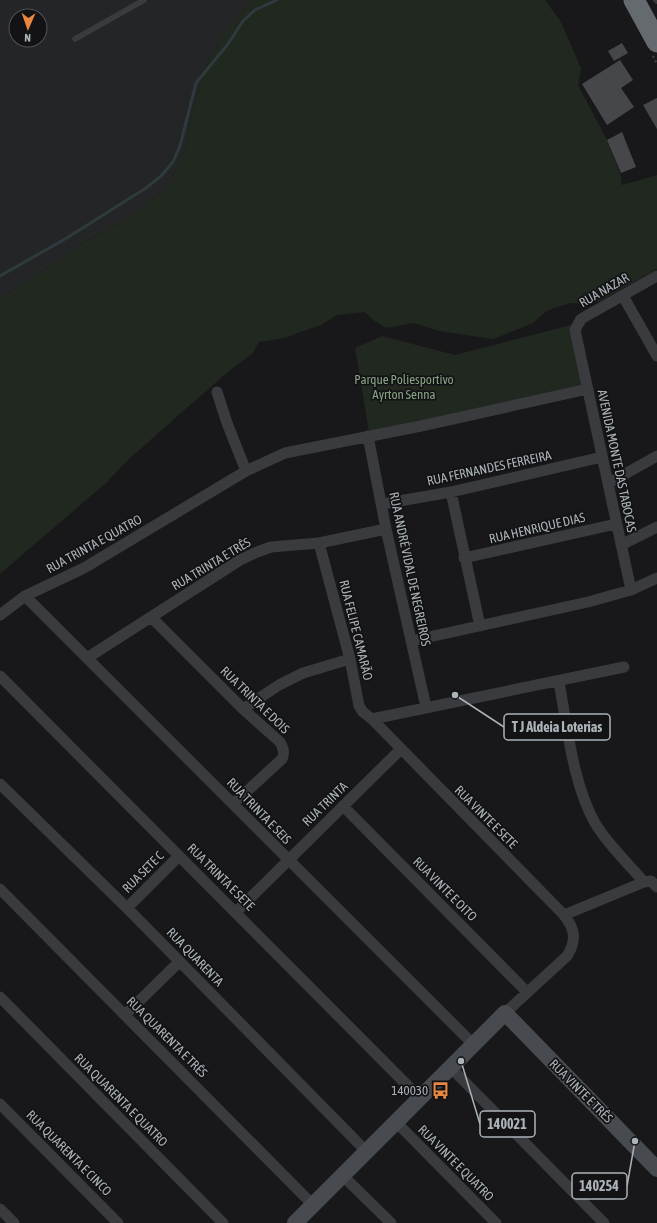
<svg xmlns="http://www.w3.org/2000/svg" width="657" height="1223" viewBox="0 0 657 1223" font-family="'Asap Condensed',sans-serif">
  <rect width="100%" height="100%" fill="#18181a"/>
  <path fill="#242527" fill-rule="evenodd" d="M 0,0 L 253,0 L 221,36 L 203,74 L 194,105 L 185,149 L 168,186 L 128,219 L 84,242 L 31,279 L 0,298 ZM 16,16 L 40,16 L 40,40 L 16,40 Z"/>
  <path fill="#212820" d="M 252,0 L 545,0 L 561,22 L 581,68 L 578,85 L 607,140 L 621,176 L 622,185 L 657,175 L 657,269 L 602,300 L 590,304 L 571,303 L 554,308 L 545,312 L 533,323 L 493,339 L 439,331 L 414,323 L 386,328 L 373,320 L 365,312 L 337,315 L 321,325 L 284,338 L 259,342 L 253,353 L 229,371 L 130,458 L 105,484 L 0,574 L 0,298 L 31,279 L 84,242 L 128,219 L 168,186 L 185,149 L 194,105 L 203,74 L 221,36 Z
    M 575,324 L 590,392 L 370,438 L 355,348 L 382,336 L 455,355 Z"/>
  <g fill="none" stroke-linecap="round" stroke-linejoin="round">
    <path stroke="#2e3a3d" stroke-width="3" d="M 0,276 L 65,239 L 146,188 L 161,176 L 173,162 L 180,146 L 196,83 L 228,44 L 243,21 L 255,10 L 277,0"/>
  </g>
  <path fill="#45474a" d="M 622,43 L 628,53 L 614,61 L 608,51 Z
    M 620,60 L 633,80 L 621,88 L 634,107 L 607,125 L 582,84 Z
    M 657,98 L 657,129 L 643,105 Z
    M 622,132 L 636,167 L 621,173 L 607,140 Z"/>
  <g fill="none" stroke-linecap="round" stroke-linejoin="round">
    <path stroke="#3f4346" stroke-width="2" stroke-dasharray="2 3" stroke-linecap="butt" d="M 653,56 L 657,64"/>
    <path stroke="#393b3f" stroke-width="5.5" d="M 656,0 L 657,1
      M 75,39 L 144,0"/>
    <path stroke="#393b3f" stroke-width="11" d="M 623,296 L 657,356
      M 217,392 L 227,423 L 246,471
      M 368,436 L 386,529 L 426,707
      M 609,483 L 657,456
      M 451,492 L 480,626
      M 382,504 L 451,492 L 602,457
      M 319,543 L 350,659 L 359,706 L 363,712 L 372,719 L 564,915 C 575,929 577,940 567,956 L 505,1013
      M 621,545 L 657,527
      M 464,558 L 616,524
      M 631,590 L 575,330 L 581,319 L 657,276
      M 25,596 L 474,1045
      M 0,615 L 25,596 L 84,568 L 246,471 L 285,453 L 421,426 L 588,389
      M 151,617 L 243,709 L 280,742 C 283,748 285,752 282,759 L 233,804
      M 411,641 L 588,602 L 631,590 L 657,578
      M 87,658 L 240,560 L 257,552 L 271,547 L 319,543 L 386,529
      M 0,676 L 421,1099
      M 559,682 C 567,725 573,785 595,823 C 608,845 628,863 644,882 L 651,881 L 657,887
      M 243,709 L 279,685 L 303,673 L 350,659
      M 372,719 L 624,667
      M 0,784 L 127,908 L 367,1152
      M 343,806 L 527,992
      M 0,889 L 313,1205
      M 127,908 L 179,856
      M 236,912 L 400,750
      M 564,915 L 644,882
      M 0,997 L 223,1223
      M 125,1015 L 179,962
      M 452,1069 L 604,1223
      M 0,1104 L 118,1223
      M 396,1122 L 496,1223
      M 343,1176 L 391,1223
      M 0,1209 L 14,1223"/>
    <path stroke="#474b4f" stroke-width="16" d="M 295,1223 L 505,1013 L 657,1169"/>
    <path stroke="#656a6f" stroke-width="21" d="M 634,0 L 657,42"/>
  </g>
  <defs>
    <symbol id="bus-bare" viewBox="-9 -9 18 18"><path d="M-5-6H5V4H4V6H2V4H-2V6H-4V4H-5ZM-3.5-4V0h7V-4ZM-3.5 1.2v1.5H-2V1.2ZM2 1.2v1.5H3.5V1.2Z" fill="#e98740" stroke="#131315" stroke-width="2.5" paint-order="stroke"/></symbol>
  </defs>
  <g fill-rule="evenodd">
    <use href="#bus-bare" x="428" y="1078" width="25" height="25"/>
  </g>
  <g text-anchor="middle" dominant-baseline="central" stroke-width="3.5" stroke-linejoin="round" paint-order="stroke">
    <g font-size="13" fill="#abb3b9" stroke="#131315">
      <text transform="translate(604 290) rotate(-30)">RUA NAZAR</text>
      <text transform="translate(617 461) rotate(78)">AVENIDA MONTE DAS TABOCAS</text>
      <text transform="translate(489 468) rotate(-12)">RUA FERNANDES FERREIRA</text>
      <text transform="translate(537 528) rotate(-13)">RUA HENRIQUE DIAS</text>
      <text transform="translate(94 544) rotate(-29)">RUA TRINTA E QUATRO</text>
      <text transform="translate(211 564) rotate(-31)">RUA TRINTA E TRÊS</text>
      <text transform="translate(410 569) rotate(78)">RUA ANDRÉ VIDAL DE NEGREIROS</text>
      <text transform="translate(356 630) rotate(76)">RUA FELIPE CAMARÃO</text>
      <text transform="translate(255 700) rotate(44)">RUA TRINTA E DOIS</text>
      <text transform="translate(325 804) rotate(-44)">RUA TRINTA</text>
      <text transform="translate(259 811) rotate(46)">RUA TRINTA E SEIS</text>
      <text transform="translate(486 817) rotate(45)">RUA VINTE E SETE</text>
      <text transform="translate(143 872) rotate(-45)">RUA SETE C</text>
      <text transform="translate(221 877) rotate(45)">RUA TRINTA E SETE</text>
      <text transform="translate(445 889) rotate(45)">RUA VINTE E OITO</text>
      <text transform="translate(195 957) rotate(46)">RUA QUARENTA</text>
      <text transform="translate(167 1037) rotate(45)">RUA QUARENTA E TRÊS</text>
      <text transform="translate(581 1091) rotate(45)">RUA VINTE E TRÊS</text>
      <text transform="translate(121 1100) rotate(45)">RUA QUARENTA E QUATRO</text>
      <text transform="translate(69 1153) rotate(45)">RUA QUARENTA E CINCO</text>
      <text transform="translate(456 1163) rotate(45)">RUA VINTE E QUATRO</text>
    </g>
    <g font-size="13" fill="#89a383" stroke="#131315">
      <text x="404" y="379">Parque Poliesportivo<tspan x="404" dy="15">Ayrton Senna</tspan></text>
    </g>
    <g font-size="13" fill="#abb3b9" stroke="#131315" text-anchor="end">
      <text x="428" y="1090">140030</text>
    </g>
  </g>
  <path fill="none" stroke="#abb3b9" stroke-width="1.5" d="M455 695L504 727M461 1061L480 1124M635 1141L627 1186"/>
  <g fill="#abb3b9" stroke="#131315" stroke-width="1.5">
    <circle cx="455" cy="695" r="4"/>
    <circle cx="461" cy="1061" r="4"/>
    <circle cx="635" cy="1141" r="4"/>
  </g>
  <g fill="#131315" stroke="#abb3b9" stroke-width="1.5">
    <rect x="504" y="714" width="106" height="26" rx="4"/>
    <rect x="480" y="1111" width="55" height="26" rx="4"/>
    <rect x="572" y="1173" width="55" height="26" rx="4"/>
  </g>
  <g font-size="14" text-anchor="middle" font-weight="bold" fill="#abb3b9">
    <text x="557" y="732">T J Aldeia Loterias</text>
    <text x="507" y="1129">140021</text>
    <text x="599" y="1191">140254</text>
  </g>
  <g transform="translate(28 28) rotate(182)"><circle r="19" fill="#131315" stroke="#505357"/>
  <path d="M0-3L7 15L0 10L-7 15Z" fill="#e98740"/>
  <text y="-6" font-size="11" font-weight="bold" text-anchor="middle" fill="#abb3b9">N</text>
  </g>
</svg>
